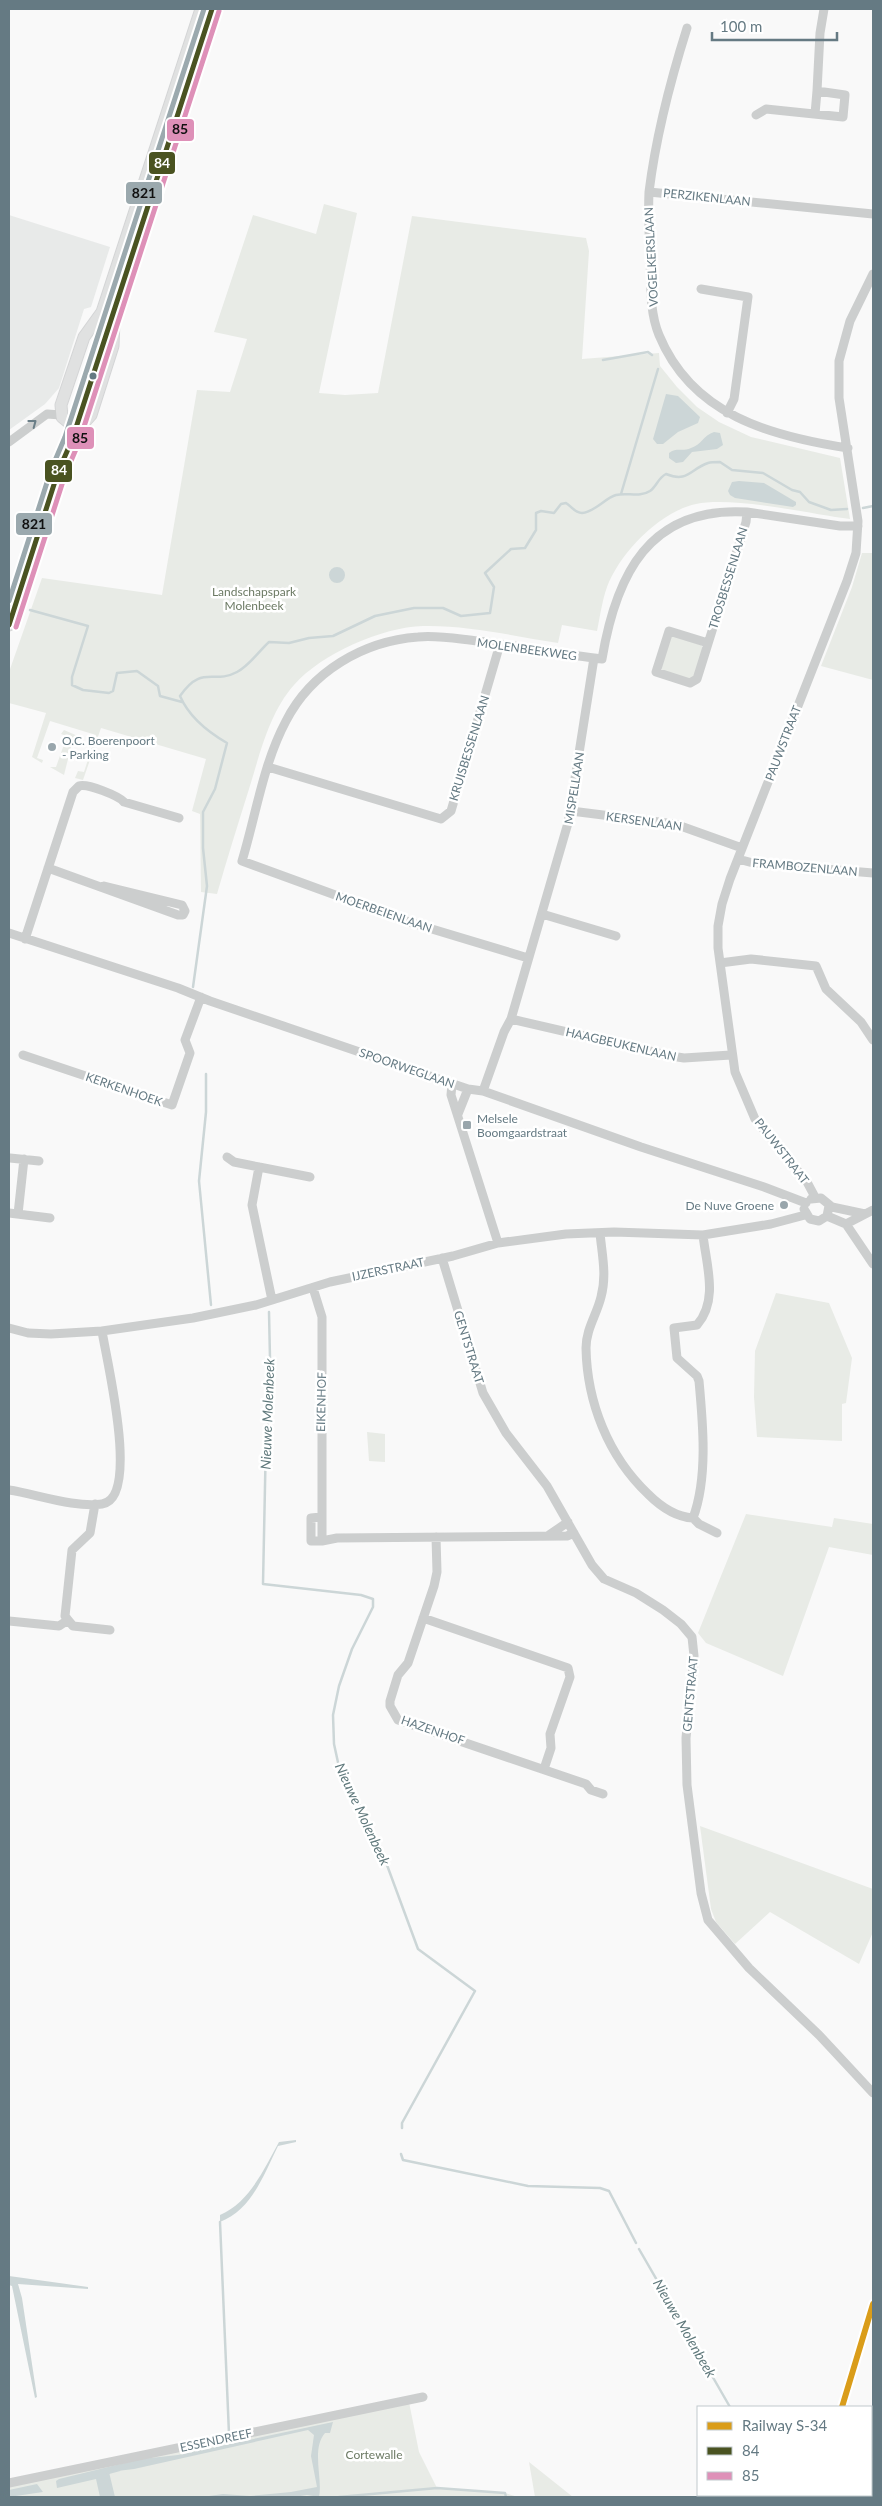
<svg xmlns="http://www.w3.org/2000/svg" width="882" height="2506" viewBox="0 0 882 2506" font-family="Lato,sans-serif">
  <rect width="100%" height="100%" fill="#f9f9f9"/>
  <path fill="#e8eae9" d="M 9,215 L 110,247 L 91,307 L 84,309 L 59,388 L 45,404 L 9,430 Z"/>
  <path fill="#e8ebe6" d="M 324,204 L 357,213 L 319,393 L 345,395 L 378,393 L 412,216 L 586,238 L 589,251 L 582,359 L 659,353 L 660,366 L 677,387 L 697,407 L 719,422 L 751,437 L 840,458 L 850,519 C 810,514 733,496 696,504 C 659,512 620,553 607,587 C 602,601 600,617 597,631 L 562,625 L 558,643 C 513,636 468,625 423,626 C 382,627 321,654 294,685 C 269,713 260,754 249,789 C 238,824 227,859 217,894 L 201,892 L 200,814 L 192,811 L 206,759 L 101,728 L 83,780 L 75,778 L 78,771 L 84,772 L 96,735 L 50,721 L 37,758 L 43,760 L 42,763 L 32,757 L 46,713 L 9,703 L 9,672 L 42,578 L 162,595 L 197,390 L 230,392 L 247,339 L 214,332 L 253,215 L 316,234 Z
    M 862,553 L 873,553 L 873,680 L 821,666 L 852,587 Z
    M 673,636 L 701,645 L 703,648 L 694,678 L 690,679 L 663,671 L 661,668 L 670,638 Z
    M 64,730 L 80,737 L 79,740 L 73,739 L 64,775 L 50,767 L 56,767 L 67,736 L 61,734 Z
    M 776,1293 L 829,1303 L 852,1358 L 846,1403 L 842,1404 L 842,1441 L 757,1437 L 754,1397 L 755,1351 Z
    M 367,1432 L 385,1434 L 385,1462 L 369,1461 Z
    M 746,1514 L 832,1527 L 834,1518 L 873,1524 L 873,1555 L 829,1547 L 783,1676 L 706,1643 L 698,1633 Z
    M 700,1826 L 873,1889 L 873,1932 L 859,1964 L 770,1912 L 735,1944 L 716,1922 L 711,1909 Z
    M 409,2402 L 419,2452 L 437,2488 L 505,2493 L 518,2497 L 9,2497 L 9,2486 Z
    M 529,2462 L 573,2497 L 535,2497 Z"/>
  <path fill="#ccd6d7" d="M 666,394 L 678,396 L 700,417 L 698,423 L 678,432 L 663,444 L 657,444 L 653,439 Z
    M 714,432 L 720,433 L 723,445 L 717,449 L 692,452 L 683,462 L 676,463 L 669,458 L 669,453 C 676,447 683,452 691,448 C 701,445 704,435 714,432 Z
    M 739,481 L 764,483 L 796,502 L 796,505 L 793,507 L 735,498 L 730,495 L 728,491 L 732,482 Z
    M329 575a8 8 0 1 1 16 0a8 8 0 1 1-16 0Z
    M 296,2140 L 296,2142 L 278,2146 C 264,2174 252,2210 220,2222 L 220,2215 C 250,2202 264,2169 279,2142 Z
    M 9,2276 L 88,2287 L 88,2289 L 18,2284 L 22,2298 L 37,2397 L 35,2398 L 12,2286 L 9,2285 Z
    M 333,2422 L 330,2433 L 325,2433 C 311,2449 323,2479 319,2497 L 307,2495 L 294,2497 L 202,2497 L 223,2494 L 250,2496 L 291,2492 L 317,2487 L 311,2456 L 314,2435 L 308,2430 L 134,2469 L 109,2472 L 115,2497 L 100,2497 L 96,2479 L 57,2488 L 56,2481 L 59,2479 L 141,2459 L 178,2455 Z
    M 37,2484 L 43,2492 L 9,2497 L 9,2490 Z"/>
  <g fill="none" stroke-linecap="round" stroke-linejoin="round">
    <path stroke="#ccd6d7" stroke-width="2.5" d="M 603,360 L 648,352 L 652,355
      M 621,494 L 658,369
      M 863,508 L 873,506
      M 30,610 L 88,626 L 72,677 L 72,685 L 83,690 L 109,693 L 113,691 L 117,673 L 137,671 L 158,686 L 160,696 L 182,702
      M 193,987 L 207,886 L 203,848 L 203,812 L 215,789 L 227,743 C 208,732 189,717 180,696 C 202,664 213,685 237,672 C 249,666 259,651 269,642 L 289,643 L 309,638 L 333,636 L 375,616 L 414,608 L 443,608 L 461,616 L 490,613 L 494,587 L 485,573 L 511,549 L 525,548 L 536,530 L 536,513 L 541,511 L 554,513 L 561,504 L 566,503 C 571,506 575,513 582,513 C 595,512 605,498 616,495 C 628,492 639,498 650,491 C 657,486 658,478 666,474 C 688,483 690,469 708,463 C 711,462 716,462 720,462 L 732,470 L 763,473 L 792,490 L 800,492 L 809,502 L 831,510 L 847,509
      M 206,1074 L 206,1112 L 199,1181 L 211,1305
      M 269,1312 L 271,1405 L 266,1437 L 263,1584 L 361,1595 L 373,1599 L 373,1607 L 352,1649 L 339,1686 L 333,1715 L 334,1744 L 339,1767 L 377,1838 L 418,1949 L 475,1991 L 402,2123 L 402,2128
      M 401,2154 L 403,2160 L 528,2186 L 600,2188 L 609,2191 L 636,2243
      M 220,2222 L 229,2434
      M 639,2249 L 730,2407
      M 108,2473 L 119,2470
      M 762,2495 L 763,2497
      M 339,2497 L 437,2488 L 505,2493 L 506,2497"/>
    <defs>
      <path id="major" d="M 201,9 L 102,312 L 84,337 L 61,405 L 62,417 L 73,426 L 83,424 L 91,415 L 113,346 L 114,322 L 216,9
        M 9,625 C 20,590 61,442 83,424"/>
    </defs>
    <use href="#major" stroke="#d4d5d6" stroke-width="13"/>
    <path stroke="#cccece" stroke-width="9" d="M 687,28 C 670,82 656,135 649,192 L 873,214
      M 815,114 L 817,91
      M 756,115 L 766,109 L 843,117 L 845,95 L 817,91 L 820,33 L 824,9
      M 649,192 C 648,214 649,234 650,256 C 651,282 649,311 659,335 C 692,415 770,436 848,448
      M 701,289 L 748,297 L 734,399 L 727,413
      M 9,442 L 47,414 L 61,415
      M 708,643 L 669,631 L 656,672 L 690,683 L 697,679 L 746,522 L 747,512
      M 268,767 L 441,819 L 451,811 L 500,644
      M 571,811 L 675,824 L 742,848
      M 738,859 L 753,863 L 873,873
      M 48,868 L 178,915 L 183,915 L 185,911 L 182,905 L 104,886
      M 542,914 L 616,936
      M 9,933 L 178,988 L 210,1001 L 468,1089 L 483,1091 L 641,1147 L 764,1187 L 806,1203
      M 25,939 L 73,792 C 74,791 78,787 79,786 C 87,783 119,796 124,802 L 179,818
      M 528,958 L 412,923 L 242,861 C 256,815 263,764 286,721 C 311,672 363,641 418,637 C 438,635 458,639 478,641 C 519,646 560,654 602,659 C 616,575 649,506 747,512 L 840,526 L 858,526
      M 720,963 L 751,959 L 816,966 L 826,989 L 861,1022 L 873,1040
      M 511,1019 L 671,1056 L 684,1058 L 731,1055
      M 23,1055 L 172,1105 L 190,1053 L 185,1040 L 201,997
      M 452,1084 L 451,1095 L 498,1243
      M 483,1091 L 504,1032 L 511,1019 L 568,823 L 594,658
      M 458,1114 L 468,1089
      M 227,1157 L 234,1162 L 259,1167
      M 10,1158 L 39,1161
      M 815,1197 L 807,1182 L 755,1119 L 735,1072 L 718,948 L 718,926 L 722,904 L 730,879 L 847,581 L 856,553 L 858,521 L 839,398 L 839,361 L 850,321 L 873,274
      M 811,1199 L 821,1198 L 832,1207 L 865,1214
      M 804,1209 L 810,1219 L 819,1221 L 827,1216 L 829,1206
      M 9,1213 L 50,1218
      M 18,1214 L 24,1159
      M 827,1216 L 846,1224 L 873,1264
      M 846,1224 L 873,1210
      M 600,1233 C 602,1255 607,1275 601,1297 C 597,1314 586,1329 586,1348 C 587,1402 608,1456 648,1494 C 661,1507 675,1517 693,1518 L 699,1524 L 717,1533
      M 442,1258 L 483,1393 L 506,1433 L 547,1486 L 592,1565 L 604,1579 L 636,1593 L 663,1610 L 681,1624 L 692,1637 L 694,1656 L 686,1738 L 687,1785 L 701,1893 L 708,1920 L 749,1968 L 819,2035 L 873,2093
      M 313,1288 L 322,1317 L 322,1541 L 337,1538 L 567,1536 L 574,1533
      M 272,1300 L 252,1205 L 259,1167 L 310,1177
      M 9,1328 L 28,1333 L 51,1334 L 102,1331 L 193,1318 L 256,1305 L 330,1282 L 453,1256 L 498,1243 L 566,1234 L 614,1232 L 703,1235 L 771,1224 L 805,1215
      M 9,1490 C 36,1494 75,1508 102,1504 C 141,1499 106,1358 102,1331
      M 321,1517 L 311,1518 L 311,1541 L 322,1541
      M 693,1518 C 708,1478 703,1424 699,1381 L 697,1376 L 677,1358 L 674,1328 L 697,1325 C 719,1300 706,1264 703,1235
      M 549,1535 L 568,1522
      M 436,1537 L 437,1572 L 434,1586 L 408,1663 L 398,1675 L 390,1701 L 390,1706 L 398,1720 L 586,1784 L 591,1790 L 603,1794
      M 423,1618 L 568,1668 L 570,1677 L 550,1734 L 551,1748 L 544,1769
      M 68,1620 L 65,1616 L 72,1550 L 90,1533 L 95,1504
      M 9,1621 L 59,1626 L 68,1620 L 73,1626 L 110,1630
      M 9,2483 L 423,2397"/>
    <use href="#major" stroke="#e0e1e1" stroke-width="11"/>
    <defs>
      <path id="bus-1" d="M 9,625 L 58,472 L 72,440 L 212,9"/>
      <path id="bus-2" d="M 16,627 L 65,475 L 79,442 L 219,11"/>
      <path id="bus-3" d="M 9,601 L 51,470 L 65,437 L 204,9"/>
    </defs>
    <use href="#bus-1" stroke="#fff" stroke-width="9"/>
    <use href="#bus-2" stroke="#fff" stroke-width="9"/>
    <use href="#bus-3" stroke="#fff" stroke-width="9"/>
    <use href="#bus-1" stroke="#4a5321" stroke-width="5"/>
    <use href="#bus-2" stroke="#de90b8" stroke-width="5"/>
    <use href="#bus-3" stroke="#9ba9ae" stroke-width="5"/>
    <defs>
      <path id="rail-1" d="M 842,2407 L 873,2304"/>
    </defs>
    <use href="#rail-1" stroke="#fff" stroke-width="10"/>
    <use href="#rail-1" stroke="#da9d1a" stroke-width="6"/>
  </g>
  <defs><path id="oneway-chevron" d="M-2-3.5L2.5 0L-2 3.5" fill="none" stroke-width="1.6" stroke-linecap="round" stroke-linejoin="round" transform="scale(1.25)"/></defs>
  <use stroke="#6a7e87" href="#oneway-chevron" transform="translate(33 423) rotate(-37)"/>
  <circle fill="#657a83" stroke="#fff" stroke-width="2" cx="93" cy="376" r="4.5"/>
  <g fill="#99a6ac" stroke="#fff" stroke-width="2">
    <circle cx="52" cy="747" r="5"/>
    <rect x="462" y="1120" width="10" height="10" rx="2.5"/>
    <circle cx="784" cy="1205" r="5"/>
  </g>
  <g text-anchor="middle" dominant-baseline="central" stroke-width="5" stroke-linejoin="round" paint-order="stroke">
    <g font-size="12" fill="#657a83" stroke="#fff">
      <text transform="translate(707 197) rotate(6)">PERZIKENLAAN</text>
      <text transform="translate(651 257) rotate(-93)">VOGELKERSLAAN</text>
      <text transform="translate(728 578) rotate(-73)">TROSBESSENLAAN</text>
      <text transform="translate(527 649) rotate(8)">MOLENBEEKWEG</text>
      <text transform="translate(783 743) rotate(-69)">PAUWSTRAAT</text>
      <text transform="translate(469 748) rotate(-73)">KRUISBESSENLAAN</text>
      <text transform="translate(574 788) rotate(-81)">MISPELLAAN</text>
      <text transform="translate(644 821) rotate(8)">KERSENLAAN</text>
      <text transform="translate(805 867) rotate(5)">FRAMBOZENLAAN</text>
      <text transform="translate(384 912) rotate(19)">MOERBEIENLAAN</text>
      <text transform="translate(621 1044) rotate(13)">HAAGBEUKENLAAN</text>
      <text transform="translate(407 1068) rotate(19)">SPOORWEGLAAN</text>
      <text transform="translate(124 1089) rotate(19)">KERKENHOEK</text>
      <text transform="translate(782 1151) rotate(52)">PAUWSTRAAT</text>
      <text transform="translate(388 1269) rotate(-12)">IJZERSTRAAT</text>
      <text transform="translate(469 1347) rotate(73)">GENTSTRAAT</text>
      <text transform="translate(321 1402) rotate(-89)">EIKENHOF</text>
      <text transform="translate(690 1694) rotate(-85)">GENTSTRAAT</text>
      <text transform="translate(433 1730) rotate(19)">HAZENHOF</text>
      <text transform="translate(216 2440) rotate(-12)">ESSENDREEF</text>
    </g>
    <g font-size="12" fill="#6c7a64" stroke="#fff">
      <text x="254" y="591">Landschapspark<tspan x="254" dy="14">Molenbeek</tspan></text>
      <text x="374" y="2454">Cortewalle</text>
    </g>
    <g font-size="12" fill="#657a83" stroke="#fff" text-anchor="start">
      <text x="62" y="740">O.C. Boerenpoort<tspan x="62" dy="14">- Parking</tspan></text>
      <text x="477" y="1118">Melsele<tspan x="477" dy="14">Boomgaardstraat</tspan></text>
      <text x="774" y="1205" text-anchor="end">De Nuve Groene</text>
    </g>
    <g font-size="14" font-style="italic" fill="#60797c" stroke="#fff">
      <text transform="translate(267 1414) rotate(-88)">Nieuwe Molenbeek</text>
      <text transform="translate(363 1814) rotate(65)">Nieuwe Molenbeek</text>
      <text transform="translate(685 2328) rotate(60)">Nieuwe Molenbeek</text>
    </g>
  </g>
  <g stroke="#fff" stroke-width="2">
    <rect x="166" y="118" width="29" height="24" rx="5" fill="#de90b8"/>
    <rect x="148" y="151" width="28" height="24" rx="5" fill="#4a5321"/>
    <rect x="125" y="181" width="38" height="24" rx="5" fill="#9ba9ae"/>
    <rect x="66" y="426" width="29" height="24" rx="5" fill="#de90b8"/>
    <rect x="44" y="459" width="29" height="24" rx="5" fill="#4a5321"/>
    <rect x="15" y="512" width="38" height="24" rx="5" fill="#9ba9ae"/>
  </g>
  <g font-size="14" text-anchor="middle" font-weight="bold" fill="#fff">
    <text x="162" y="168">84</text>
    <text x="59" y="475">84</text>
  </g>
  <g font-size="14" text-anchor="middle" font-weight="bold" fill="#111">
    <text x="180" y="134">85</text>
    <text x="144" y="198">821</text>
    <text x="80" y="443">85</text>
    <text x="34" y="529">821</text>
  </g>
  <rect width="882" height="2506" fill="none" stroke="#657a83" stroke-width="20"/>
  <rect x="697" y="2406" width="175" height="90" fill="#ffffff" stroke="#c1cacd"/>
  <rect x="707" y="2422" width="25" height="8" fill="#da9d1a" stroke="#c1cacd"/>
  <text x="742" y="2431" font-size="15" fill="#657a83">Railway S-34</text>
  <rect x="707" y="2447" width="25" height="8" fill="#4a5321" stroke="#c1cacd"/>
  <text x="742" y="2456" font-size="15" fill="#657a83">84</text>
  <rect x="707" y="2472" width="25" height="8" fill="#de90b8" stroke="#c1cacd"/>
  <text x="742" y="2481" font-size="15" fill="#657a83">85</text>
  <path d="M712 32v8h125v-8" fill="none" stroke="#657a83" stroke-width="2.5"/>
  <text x="720" y="32" font-size="15" fill="#657a83" stroke="#ffffff" stroke-width="4" paint-order="stroke">100 m</text>
</svg>
